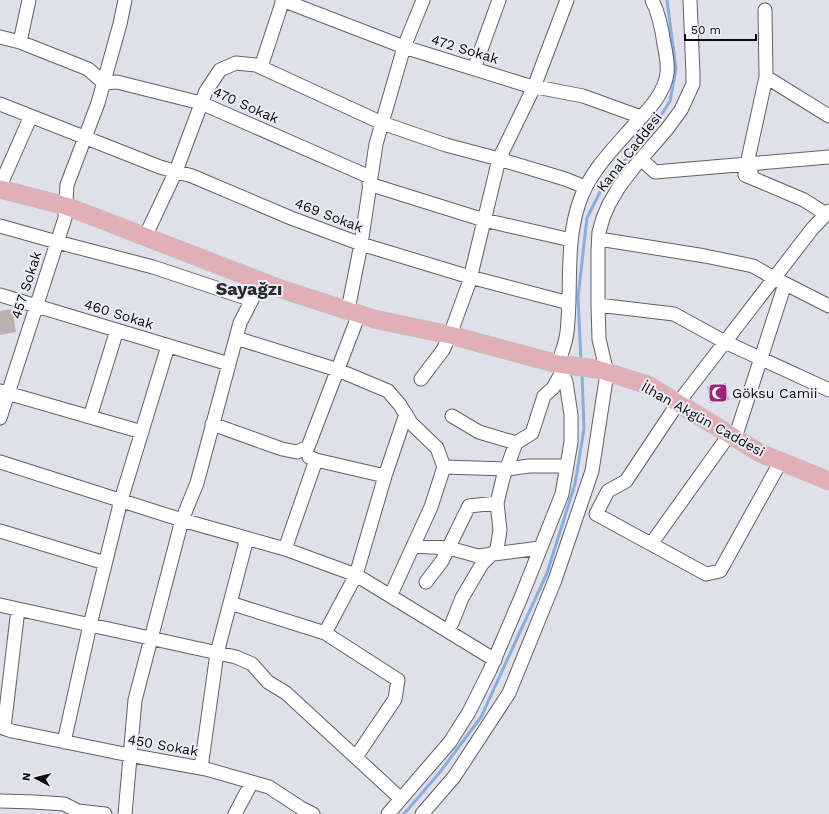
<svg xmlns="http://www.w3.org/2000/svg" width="829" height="814" viewBox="0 0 829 814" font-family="'Work Sans',sans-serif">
  <rect width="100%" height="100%" fill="#dfe0e9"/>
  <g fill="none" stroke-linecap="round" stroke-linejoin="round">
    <path stroke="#88aedb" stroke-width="3" d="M 581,361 L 578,297 L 587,218 L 606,180 L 648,136 L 670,101 L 676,69 L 667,0
      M 404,814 L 440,772 L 481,717 L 547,573 L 575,484 L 584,429 L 582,373"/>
  </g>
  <path fill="#bcb1b1" d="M 12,309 L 16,332 L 0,335 L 0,311 Z
    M 726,383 L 729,400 L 710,403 L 707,386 Z"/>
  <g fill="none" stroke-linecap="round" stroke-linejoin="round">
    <defs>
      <path id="minor" d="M 282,0 L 404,47 L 526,85 L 583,96 L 641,117
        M 0,37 L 20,42 L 88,69 L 104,83 L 117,82 L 201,103 L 370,177
        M 20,42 L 29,0
        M 261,67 L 283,0
        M 474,69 L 499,0
        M 766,77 L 829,116
        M 0,104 L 160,167 L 192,176 L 291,218 L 361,244 L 470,277 L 569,303
        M 641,159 L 655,172 L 829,157
        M 745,175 L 804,200 L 826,214
        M 753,178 L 747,164 L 766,77 L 765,10
        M 369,184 L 484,220 L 571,240
        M 0,186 L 31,116
        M 0,226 L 57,242 L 153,267 L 252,300
        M 145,237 L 176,171 L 206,91 L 220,70 L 236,63 L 256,65 L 382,123 L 446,145 L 499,159 L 565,179 L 585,187
        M 599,239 L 705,256 L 753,266 L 774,278 L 829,306
        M 0,295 L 229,364
        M 598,305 L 674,314 L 725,342 L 829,390
        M 348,310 L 361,244 L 376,144 L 404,47 L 423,0
        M 236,338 L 338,370 L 388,391 L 400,405 L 411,423 L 437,448 L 444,467 L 431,507 L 393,590
        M 421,379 L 443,350 L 450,335 L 469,283 L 499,159 L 534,87 L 567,0
        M 0,391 L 142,432
        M 452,416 L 479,432 L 516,443
        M 90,417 L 117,330
        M 0,418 L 65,218 L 67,185 L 98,103 L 120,24 L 125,0
        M 212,424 L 282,449 L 297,452 L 308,447 L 359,314
        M 735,438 L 785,284
        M 309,457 L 316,460 L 385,476
        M 781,461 L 720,571 L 706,574 L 596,514 L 608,491 L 626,481 L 678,403 L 812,229 L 829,211
        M 0,462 L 182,520 L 285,549 L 356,575 L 495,660
        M 444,467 L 507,469 L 529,466 L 567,466
        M 0,531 L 105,563
        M 651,544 L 729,435
        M 413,546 L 449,548 L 478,556 L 540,548
        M 285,549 L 316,460
        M 426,582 L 442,561 L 469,506 L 497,503
        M 230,603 L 325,633 L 398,680 L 395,699 L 356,757
        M 0,605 L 236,657 L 252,664 L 268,682 L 286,693 L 401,799
        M 452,623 L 462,598 L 482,564 L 497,549 L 500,530 L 497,503 L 503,478 L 516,443 L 532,433 L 544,396 L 553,388 L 562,372
        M 325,633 L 356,575 L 385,476 L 406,414
        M 0,727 L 12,731 L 129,755 L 206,769 L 269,787 L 301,808 L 313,814
        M 4,728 L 18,609
        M 64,742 L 90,625 L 121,500 L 168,346
        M 201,768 L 217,653 L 247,538
        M 0,801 L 34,802 L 64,804 L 78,811 L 105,814
        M 125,814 L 135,700 L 182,520 L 197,483 L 240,323 L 261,282
        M 235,814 L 252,782
        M 388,814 L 450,742 L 469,712 L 490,670 L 522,595 L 562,494 L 571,442 L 571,415 L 566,382 L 558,364 C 561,354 566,343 567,332 C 572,289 565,244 579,203 C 589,172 614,148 635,124 C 648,110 664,94 667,74 C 668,64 666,53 664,44 C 662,29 659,14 652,0
        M 422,814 L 454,777 L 509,693 L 555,580 L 592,471 L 607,373 L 599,339 L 598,305 L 598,250 L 599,232 L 603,218 L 609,204 L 619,187 L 635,166 L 667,129 L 681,110 L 693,84 L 693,75 L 690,0"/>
      <path id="major" d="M 0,189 L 66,206 L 278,288 L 374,319 L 450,335 L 558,364 L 597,369 L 648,385 L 760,453 L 829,481"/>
    </defs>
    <use href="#minor" stroke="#606068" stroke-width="15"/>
    <use href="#major" stroke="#c0c0c0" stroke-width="19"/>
    <use href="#minor" stroke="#fff" stroke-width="13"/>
    <use href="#major" stroke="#e2afb7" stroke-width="17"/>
  </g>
  <defs>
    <symbol id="mosque-square" viewBox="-11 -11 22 22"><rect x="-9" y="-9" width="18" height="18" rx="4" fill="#9b247e" stroke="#ecedf6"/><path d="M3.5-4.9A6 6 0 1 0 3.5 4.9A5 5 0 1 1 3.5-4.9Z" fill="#fff"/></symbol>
  </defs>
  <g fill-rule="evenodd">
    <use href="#mosque-square" x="707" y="382" width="22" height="22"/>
  </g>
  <g text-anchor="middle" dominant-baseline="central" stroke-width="4" stroke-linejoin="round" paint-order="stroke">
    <g font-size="14" fill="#0b0b0e" stroke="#ecedf6">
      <text transform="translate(465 49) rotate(17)">472 Sokak</text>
      <text transform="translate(246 105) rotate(24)">470 Sokak</text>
      <text transform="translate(629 152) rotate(-52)">Kanal Caddesi</text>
      <text transform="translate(329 215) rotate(21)">469 Sokak</text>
      <text transform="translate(26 285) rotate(-72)">457 Sokak</text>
      <text transform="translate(119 314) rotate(17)">460 Sokak</text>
      <text transform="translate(703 419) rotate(29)">İlhan Akgün Caddesi</text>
      <text transform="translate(163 745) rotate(10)">450 Sokak</text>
    </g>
    <g font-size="14" fill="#0b0b0e" stroke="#ecedf6" text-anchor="start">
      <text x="732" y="393">Göksu Camii</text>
    </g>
    <g font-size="18" font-weight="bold" fill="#28282f" stroke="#ecedf6">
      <text x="249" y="288">Sayağzı</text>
    </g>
  </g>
  <g transform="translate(36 778) rotate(277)" stroke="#ecedf6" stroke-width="3" paint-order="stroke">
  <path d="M0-3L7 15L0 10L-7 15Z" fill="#0b0b0e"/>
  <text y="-6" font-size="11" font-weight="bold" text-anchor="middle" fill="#0b0b0e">N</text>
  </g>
  <path d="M685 34v6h71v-6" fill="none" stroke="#0b0b0e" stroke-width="2"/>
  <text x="691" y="34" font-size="12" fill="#0b0b0e" stroke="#ecedf6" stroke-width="3" paint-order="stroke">50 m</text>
</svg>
